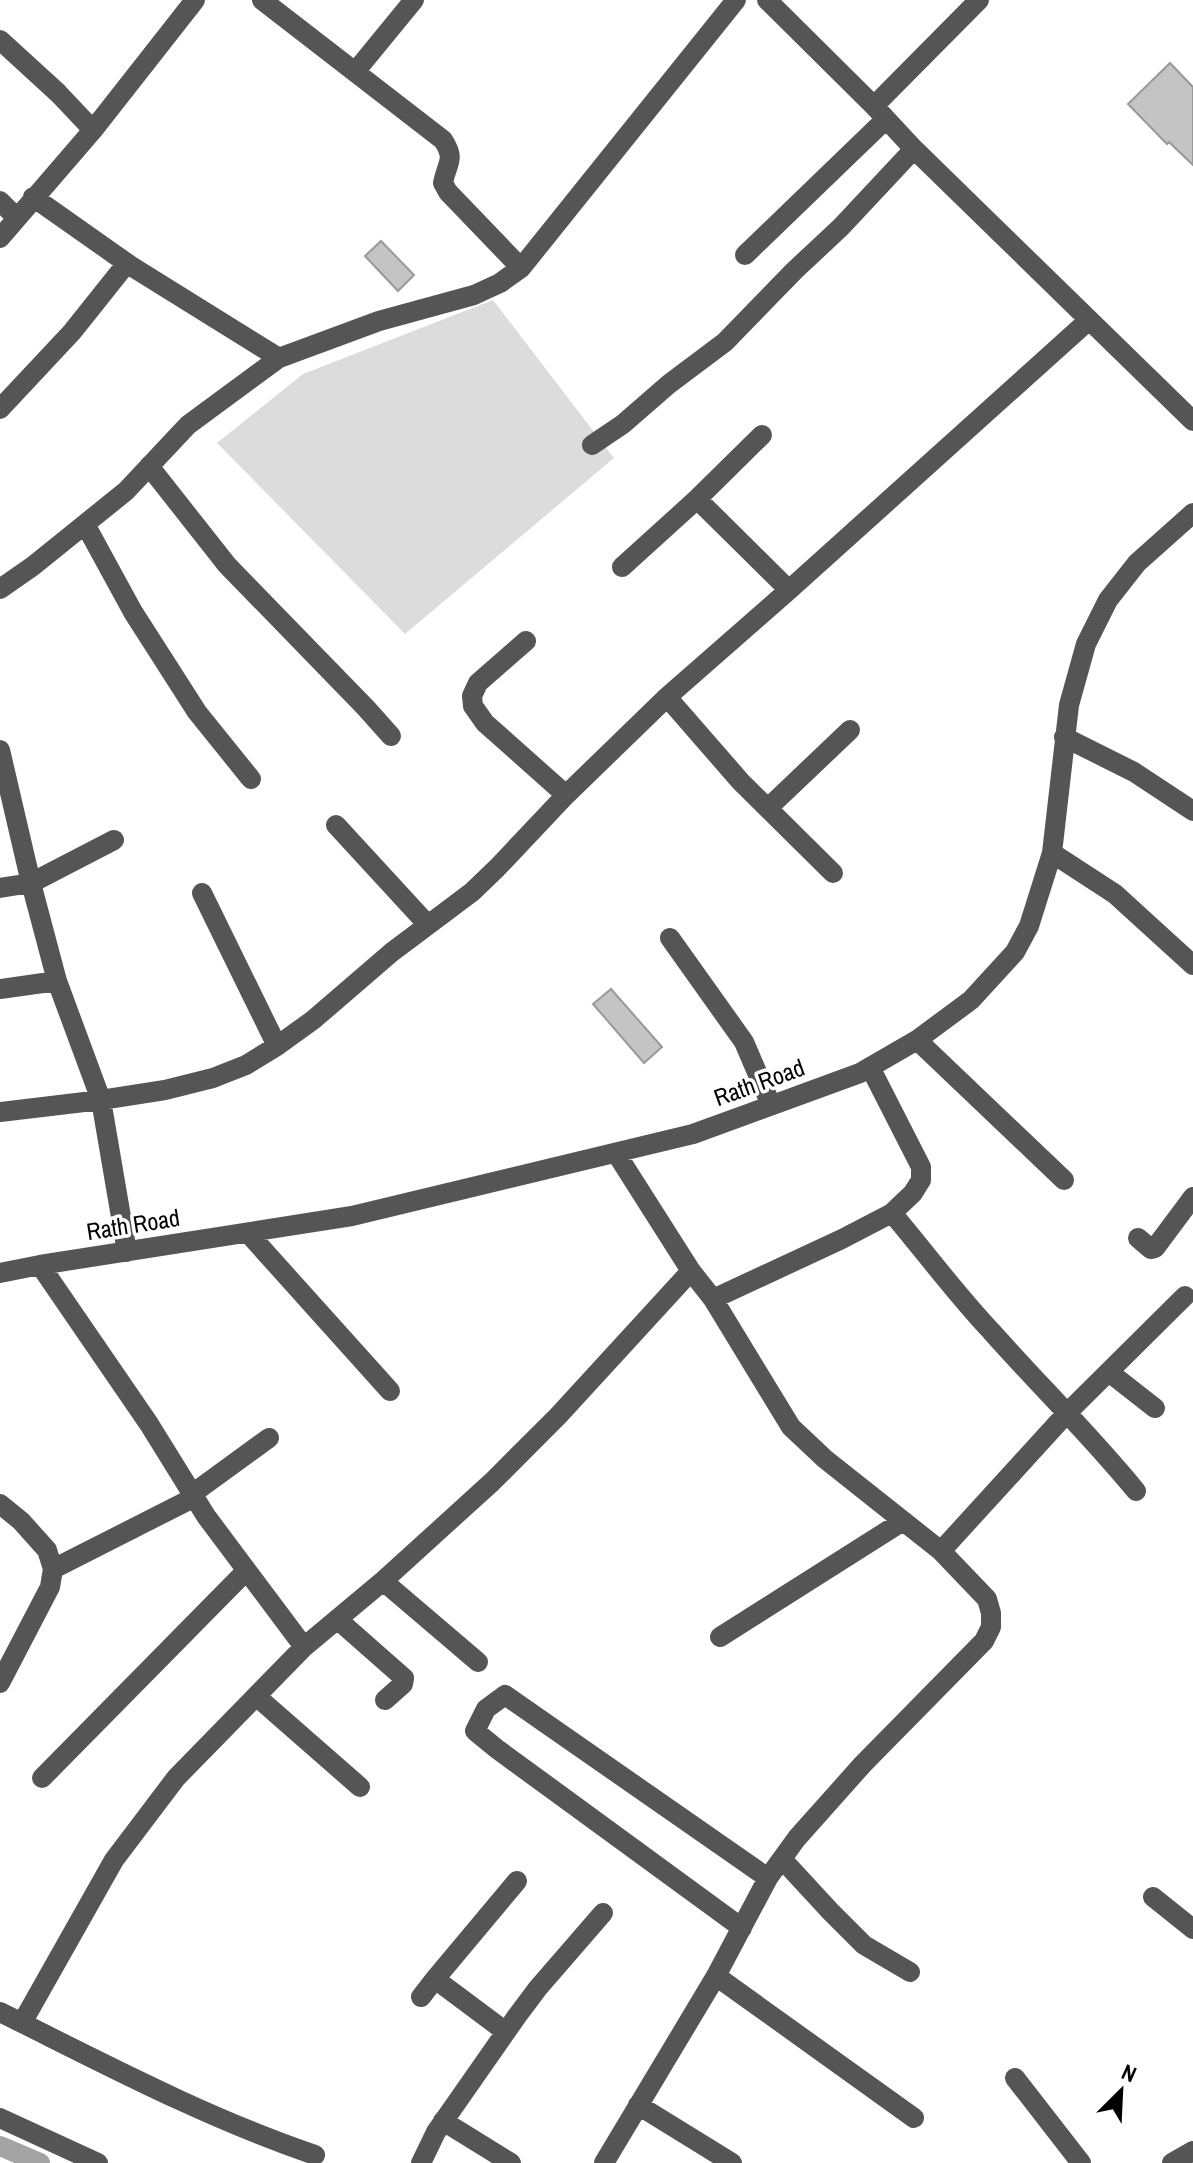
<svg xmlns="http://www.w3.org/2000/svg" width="1193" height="2163" viewBox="0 0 1193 2163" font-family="'Archivo Narrow',sans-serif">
  <rect width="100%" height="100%" fill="#fff"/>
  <path fill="#dcdcdc" d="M 493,300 L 614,458 L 405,634 L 217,443 L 303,374 Z"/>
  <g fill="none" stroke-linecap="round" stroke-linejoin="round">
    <path stroke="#a3a3a3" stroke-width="20" d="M 0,2146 L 40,2163"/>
  </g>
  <path fill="#c4c4c4" stroke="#999" stroke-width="2" d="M 1170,63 L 1193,87 L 1193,165 L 1169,142 L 1167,144 L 1128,104 Z
    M 381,241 L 414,275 L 398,291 L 365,256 Z
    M 611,989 L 662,1047 L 644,1063 L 593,1004 Z"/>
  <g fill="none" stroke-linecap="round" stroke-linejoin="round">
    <path stroke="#555" stroke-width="20" d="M 262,0 L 443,140 C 456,160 447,162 443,183 L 448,192 L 521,268
      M 767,0 L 874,106 L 914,149 L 1193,421
      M 0,40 L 58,93 L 93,130
      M 355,72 L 414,0
      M 874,106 L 979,0
      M 33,197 L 131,266 L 279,358
      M 0,201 L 17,218
      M 0,238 L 93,130 L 195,0
      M 745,255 L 886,119
      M 0,409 L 72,332 L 127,263
      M 592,445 L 623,424 L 669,384 L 725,342 L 794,271 L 841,227 L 914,149
      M 149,466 L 227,565 L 366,708 L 391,736
      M 697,499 L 789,590
      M 85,524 L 133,612 L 197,712 L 251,779
      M 622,567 L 697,499 L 762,435
      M 0,589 L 33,566 L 126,491 L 188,425 L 279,358 L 379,321 L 474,295 L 500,283 L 521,268 L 736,0
      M 526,641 L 478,683 L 472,696 L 473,706 L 485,723 L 566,795
      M 667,697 L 741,782 L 833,873
      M 1064,737 L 1134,772 L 1193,811
      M 0,750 L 31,883 L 57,981 L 101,1100 L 127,1252
      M 768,808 L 850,730
      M 336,825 L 428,925
      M 1052,853 L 1115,894 L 1193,965
      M 0,888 L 31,883 L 114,840
      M 202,893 L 277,1046
      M 670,938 L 744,1042 L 771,1105
      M 0,989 L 57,981
      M 917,1040 L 1064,1180
      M 0,1112 L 101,1100 L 165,1090 L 213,1078 L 246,1065 L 277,1046 L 313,1020 L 392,952 L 472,892 L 497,868 L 566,795 L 667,697 L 789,590 L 1089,320
      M 616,1153 L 691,1271
      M 892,1213 C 925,1252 956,1294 991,1331 C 1039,1385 1090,1435 1136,1491
      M 248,1233 L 390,1391
      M 1138,1238 L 1151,1249 L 1155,1248 L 1193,1197
      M 40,1265 L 149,1424 L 206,1516 L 304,1647
      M 0,1273 L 40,1265 L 352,1216 L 693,1134 L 860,1073 L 917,1040 L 971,1000 L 1015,952 L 1029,926 L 1052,853 L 1069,705 L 1086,644 L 1108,600 L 1137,563 L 1193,513
      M 1109,1372 L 1155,1408
      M 192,1494 L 269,1438
      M 0,1504 L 21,1521 L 47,1550 L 53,1569 L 50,1587 L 0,1683
      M 941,1551 L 1066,1414 L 1185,1296
      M 53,1569 L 195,1497
      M 383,1581 L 478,1662
      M 337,1619 L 404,1678 L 403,1684 L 385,1700
      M 720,1637 L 903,1521
      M 256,1696 L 360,1787
      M 42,1778 L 246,1571
      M 782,1859 L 830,1911 L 864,1945 L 910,1972
      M 1153,1897 L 1193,1929
      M 742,1928 L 497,1749 L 475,1731 L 486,1709 L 505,1695 L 768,1878
      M 716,1976 L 914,2118
      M 421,1997 L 435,1979
      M 0,2012 C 103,2063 206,2118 315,2155
      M 22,2023 L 114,1860 L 176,1778 L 304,1647 L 383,1581 L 492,1482 L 558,1416 L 691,1271 L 713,1299
      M 506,2032 L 435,1979 L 517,1881
      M 1015,2078 L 1081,2163
      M 638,2105 L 732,2163
      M 0,2118 L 98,2163
      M 443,2121 L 511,2163
      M 421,2163 L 436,2132 L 517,2016 L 538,1988 L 603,1913
      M 604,2163 L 716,1976 L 768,1878 L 797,1838 L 863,1764 L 984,1641 L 991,1627 L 991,1613 L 987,1599 L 941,1551 L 825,1459 L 791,1427 L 713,1299 L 842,1239 L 892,1213 L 913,1193 L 921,1180 L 921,1167 L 870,1067
      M 1172,2163 L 1193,2151"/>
  </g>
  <g text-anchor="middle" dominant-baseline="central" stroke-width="7" stroke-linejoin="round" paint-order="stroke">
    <g font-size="24" fill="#000" stroke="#fff">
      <text transform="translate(759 1082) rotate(-20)">Rath Road</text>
      <text transform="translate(133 1224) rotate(-9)">Rath Road</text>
    </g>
  </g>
  <g transform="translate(1121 2091) rotate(24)" stroke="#ffffff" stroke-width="6" paint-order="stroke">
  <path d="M0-6L14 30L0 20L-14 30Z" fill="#000000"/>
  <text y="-12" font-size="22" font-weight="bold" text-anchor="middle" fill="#000000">N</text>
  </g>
</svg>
